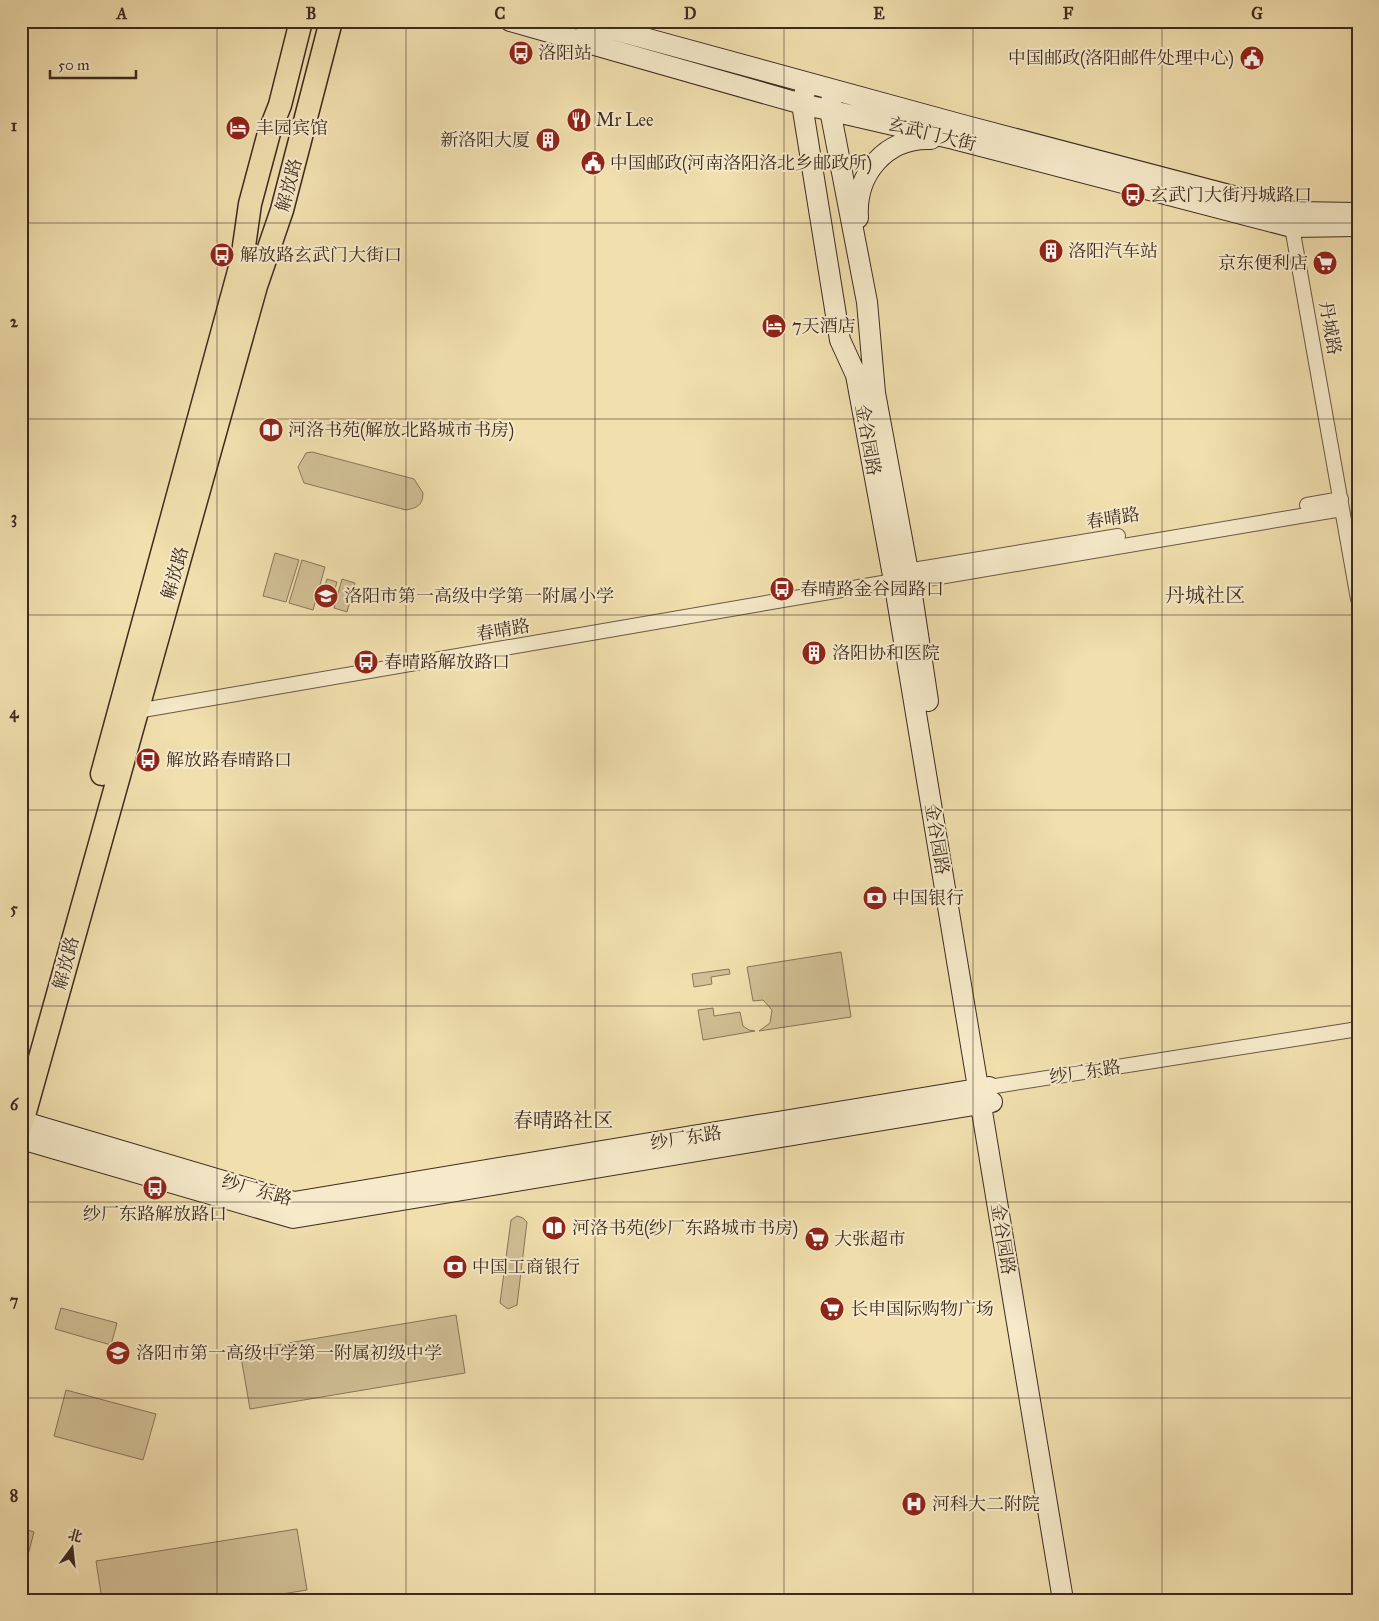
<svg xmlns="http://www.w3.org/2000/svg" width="1379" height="1621" viewBox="0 0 1379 1621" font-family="'IM FELL Great Primer','Noto Serif SC',serif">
  <rect width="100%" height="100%" fill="#f1dfae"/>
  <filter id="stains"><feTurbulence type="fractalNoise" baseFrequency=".004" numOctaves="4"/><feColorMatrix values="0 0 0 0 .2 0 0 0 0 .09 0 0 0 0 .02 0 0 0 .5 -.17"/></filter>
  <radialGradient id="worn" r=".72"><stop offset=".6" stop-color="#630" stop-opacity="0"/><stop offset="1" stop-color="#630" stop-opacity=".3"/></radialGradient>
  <path fill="#d2c096" stroke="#88755c" d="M 312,452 L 414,479 L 423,493 C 423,505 417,508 406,510 L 304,483 L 298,467 L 306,453 Z
    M 275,553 L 299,560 L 286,602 L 263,596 Z
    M 302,560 L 325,567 L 313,610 L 289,603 Z
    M 327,579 L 337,582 L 331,602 L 321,599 Z
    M 342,579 L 355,583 L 347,612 L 334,608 Z
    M 841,952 L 851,1017 L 759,1031 L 770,1023 L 772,1010 L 763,1000 L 753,1001 L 747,967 Z
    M 729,969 L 730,974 L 711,977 L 712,984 L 694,987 L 692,974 Z
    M 713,1008 L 714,1016 L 740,1012 L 743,1026 L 749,1030 L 755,1031 L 703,1040 L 698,1010 Z
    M 517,1216 L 523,1218 L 527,1222 L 517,1305 L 508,1309 L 500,1303 L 511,1220 Z
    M 61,1308 L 117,1323 L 111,1345 L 55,1329 Z
    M 456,1315 L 465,1373 L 250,1409 L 240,1351 Z
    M 66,1390 L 156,1414 L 143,1460 L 54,1436 Z
    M 21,1528 L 34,1532 L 23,1574 L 21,1574 Z
    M 297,1529 L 307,1590 L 244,1600 L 102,1600 L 96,1561 Z"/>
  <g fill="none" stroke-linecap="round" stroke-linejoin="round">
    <defs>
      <path id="street" d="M 1293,218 L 1292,227 L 1358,599
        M 1307,505 L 1341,499
        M 902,575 L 907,571 L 1118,536
        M 131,712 L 894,581 L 910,582 L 1342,509
        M 989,1087 L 1358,1029"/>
      <path id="secondary" d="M 510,21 L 802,104 L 954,139 L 1292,227 L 1358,226
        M 582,21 L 959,124 L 1294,212 L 1358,213
        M 807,83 L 802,104 L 840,340 L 856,375 L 894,581 L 1063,1600
        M 833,90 L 830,110 L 867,302 L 875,393 L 910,582 L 928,701
        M 858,218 C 855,174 886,137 931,139
        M 21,1121 L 294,1202 L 989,1087
        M 21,1139 L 293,1218 L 992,1102"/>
      <path id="primary" d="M 102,774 L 242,260 L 250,204 L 269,133 L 280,105 L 301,21
        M 21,1126 L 256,286 L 282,210 L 331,21"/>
    </defs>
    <use href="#street" stroke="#6a5744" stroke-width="16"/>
    <use href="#secondary" stroke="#3d2a21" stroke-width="22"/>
    <use href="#primary" stroke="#3d2a21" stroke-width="25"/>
    <use href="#street" stroke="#f6eaca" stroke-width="14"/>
    <use href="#secondary" stroke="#f6eaca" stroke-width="20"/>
    <use href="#primary" stroke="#f1dfae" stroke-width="22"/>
  </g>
  <path fill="none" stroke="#3d2a21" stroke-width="1" stroke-opacity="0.55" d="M 217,21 L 217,1600M 406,21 L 406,1600M 595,21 L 595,1600M 784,21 L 784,1600M 973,21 L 973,1600M 1162,21 L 1162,1600M 21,223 L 1358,223M 21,419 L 1358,419M 21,615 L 1358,615M 21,810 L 1358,810M 21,1006 L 1358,1006M 21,1202 L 1358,1202M 21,1398 L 1358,1398"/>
  <defs>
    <symbol id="bus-disc" viewBox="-11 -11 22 22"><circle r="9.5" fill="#8f2418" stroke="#f6eaca"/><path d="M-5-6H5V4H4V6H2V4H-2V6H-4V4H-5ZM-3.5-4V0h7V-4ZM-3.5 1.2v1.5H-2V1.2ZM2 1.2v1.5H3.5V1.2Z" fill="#fff"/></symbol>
    <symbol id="civic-disc" viewBox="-11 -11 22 22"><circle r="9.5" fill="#8f2418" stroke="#f6eaca"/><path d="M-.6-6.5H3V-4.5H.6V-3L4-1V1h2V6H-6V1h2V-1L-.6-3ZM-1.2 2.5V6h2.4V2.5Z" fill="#fff"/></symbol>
    <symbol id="restaurant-disc" viewBox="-11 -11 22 22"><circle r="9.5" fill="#8f2418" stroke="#f6eaca"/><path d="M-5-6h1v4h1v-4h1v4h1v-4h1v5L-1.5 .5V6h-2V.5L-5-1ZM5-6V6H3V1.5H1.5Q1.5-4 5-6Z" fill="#fff"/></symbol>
    <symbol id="hotel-disc" viewBox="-11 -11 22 22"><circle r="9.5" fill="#8f2418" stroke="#f6eaca"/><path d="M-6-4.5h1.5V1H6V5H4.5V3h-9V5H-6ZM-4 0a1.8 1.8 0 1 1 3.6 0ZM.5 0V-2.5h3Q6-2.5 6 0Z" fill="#fff"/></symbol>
    <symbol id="building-disc" viewBox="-11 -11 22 22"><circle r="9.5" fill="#8f2418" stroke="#f6eaca"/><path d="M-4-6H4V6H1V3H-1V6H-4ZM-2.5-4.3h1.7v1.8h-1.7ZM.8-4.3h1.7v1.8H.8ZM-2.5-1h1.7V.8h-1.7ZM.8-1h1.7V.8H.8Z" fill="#fff"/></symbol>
    <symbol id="supermarket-disc" viewBox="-11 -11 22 22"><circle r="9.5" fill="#8f2418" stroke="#f6eaca"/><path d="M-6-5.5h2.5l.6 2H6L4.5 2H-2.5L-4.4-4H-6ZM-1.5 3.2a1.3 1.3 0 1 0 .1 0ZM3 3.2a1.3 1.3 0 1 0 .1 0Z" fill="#fff"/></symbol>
    <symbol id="library-disc" viewBox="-11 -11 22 22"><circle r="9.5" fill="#8f2418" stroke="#f6eaca"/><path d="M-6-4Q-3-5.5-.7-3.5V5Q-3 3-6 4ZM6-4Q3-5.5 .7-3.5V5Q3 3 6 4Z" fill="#fff"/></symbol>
    <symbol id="school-disc" viewBox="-11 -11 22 22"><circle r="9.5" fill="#8f2418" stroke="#f6eaca"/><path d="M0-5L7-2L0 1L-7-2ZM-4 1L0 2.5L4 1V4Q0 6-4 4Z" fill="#fff"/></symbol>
    <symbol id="bank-disc" viewBox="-11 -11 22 22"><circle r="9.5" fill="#8f2418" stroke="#f6eaca"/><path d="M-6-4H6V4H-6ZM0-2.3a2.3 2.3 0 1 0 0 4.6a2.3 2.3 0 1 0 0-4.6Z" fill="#fff"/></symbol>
    <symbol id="hospital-disc" viewBox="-11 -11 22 22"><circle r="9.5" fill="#8f2418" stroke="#f6eaca"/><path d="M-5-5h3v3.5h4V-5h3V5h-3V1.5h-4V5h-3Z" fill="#fff"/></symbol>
  </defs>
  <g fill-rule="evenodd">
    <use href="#bus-disc" x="507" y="39" width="28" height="28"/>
    <use href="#civic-disc" x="1238" y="44" width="28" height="28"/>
    <use href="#restaurant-disc" x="565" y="106" width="28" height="28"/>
    <use href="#hotel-disc" x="224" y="114" width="28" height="28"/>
    <use href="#building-disc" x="534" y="126" width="28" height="28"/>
    <use href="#civic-disc" x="579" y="149" width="28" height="28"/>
    <use href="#bus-disc" x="1119" y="181" width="28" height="28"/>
    <use href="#building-disc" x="1037" y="237" width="28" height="28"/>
    <use href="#bus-disc" x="208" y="241" width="28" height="28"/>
    <use href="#supermarket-disc" x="1311" y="249" width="28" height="28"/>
    <use href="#hotel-disc" x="760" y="312" width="28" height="28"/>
    <use href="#library-disc" x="257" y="416" width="28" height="28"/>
    <use href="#bus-disc" x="768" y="575" width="28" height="28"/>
    <use href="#school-disc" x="312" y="582" width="28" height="28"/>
    <use href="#building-disc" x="800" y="639" width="28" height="28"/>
    <use href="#bus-disc" x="352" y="648" width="28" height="28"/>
    <use href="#bus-disc" x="134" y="746" width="28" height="28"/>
    <use href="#bank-disc" x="861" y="884" width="28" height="28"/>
    <use href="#bus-disc" x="141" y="1174" width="28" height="28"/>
    <use href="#library-disc" x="540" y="1214" width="28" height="28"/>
    <use href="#supermarket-disc" x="803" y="1225" width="28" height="28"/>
    <use href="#bank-disc" x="441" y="1253" width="28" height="28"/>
    <use href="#supermarket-disc" x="818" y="1295" width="28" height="28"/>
    <use href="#school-disc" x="104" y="1339" width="28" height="28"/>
    <use href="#hospital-disc" x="900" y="1490" width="28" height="28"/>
  </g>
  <g text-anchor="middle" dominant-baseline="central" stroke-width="4" stroke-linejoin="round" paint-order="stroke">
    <g font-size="18" fill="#3d2a21" stroke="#f6eaca" text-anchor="start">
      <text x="538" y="53">洛阳站</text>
      <text x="1234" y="58" text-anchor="end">中国邮政(洛阳邮件处理中心)</text>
      <text x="596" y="120">Mr Lee</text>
      <text x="256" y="128">丰园宾馆</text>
      <text x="530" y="140" text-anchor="end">新洛阳大厦</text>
      <text x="610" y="163">中国邮政(河南洛阳洛北乡邮政所)</text>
      <text x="1150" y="195">玄武门大街丹城路口</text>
      <text x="1068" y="251">洛阳汽车站</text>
      <text x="240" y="255">解放路玄武门大街口</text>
      <text x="1308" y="263" text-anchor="end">京东便利店</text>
      <text x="792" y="326">7天酒店</text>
      <text x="288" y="430">河洛书苑(解放北路城市书房)</text>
      <text x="800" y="589">春晴路金谷园路口</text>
      <text x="344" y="596">洛阳市第一高级中学第一附属小学</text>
      <text x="832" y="653">洛阳协和医院</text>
      <text x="384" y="662">春晴路解放路口</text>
      <text x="166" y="760">解放路春晴路口</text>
      <text x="892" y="898">中国银行</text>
      <text x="155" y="1214" text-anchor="middle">纱厂东路解放路口</text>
      <text x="572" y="1228">河洛书苑(纱厂东路城市书房)</text>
      <text x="834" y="1239">大张超市</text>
      <text x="472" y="1267">中国工商银行</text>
      <text x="850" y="1309">长申国际购物广场</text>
      <text x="136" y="1353">洛阳市第一高级中学第一附属初级中学</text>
      <text x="932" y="1504">河科大二附院</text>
    </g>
    <g font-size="18" fill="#3d2a21" stroke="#f6eaca">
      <text transform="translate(932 134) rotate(14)">玄武门大街</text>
      <text transform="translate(289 185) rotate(-75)">解放路</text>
      <text transform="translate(1330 328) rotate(80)">丹城路</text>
      <text transform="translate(868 440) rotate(80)">金谷园路</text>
      <text transform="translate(1113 518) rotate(-9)">春晴路</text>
      <text transform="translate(175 573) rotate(-74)">解放路</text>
      <text transform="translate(503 630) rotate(-10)">春晴路</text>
      <text transform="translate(937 839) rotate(81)">金谷园路</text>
      <text transform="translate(66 963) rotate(-75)">解放路</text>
      <text transform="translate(1085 1072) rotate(-9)">纱厂东路</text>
      <text transform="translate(686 1138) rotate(-9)">纱厂东路</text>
      <text transform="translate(257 1190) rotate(15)">纱厂东路</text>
      <text transform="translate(1003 1239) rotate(81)">金谷园路</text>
    </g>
    <g font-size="20" fill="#3d2a21" stroke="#f6eaca">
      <text x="1205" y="595">丹城社区</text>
      <text x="563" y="1120">春晴路社区</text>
    </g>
  </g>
  <rect width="1379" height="1621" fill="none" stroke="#f1dfae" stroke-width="55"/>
  <g transform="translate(72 1548) rotate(15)" stroke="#f6eaca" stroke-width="4" paint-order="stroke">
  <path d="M0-4L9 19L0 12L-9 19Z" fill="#3d2a21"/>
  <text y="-8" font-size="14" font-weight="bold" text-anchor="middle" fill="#3d2a21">北</text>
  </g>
  <path d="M50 70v8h86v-8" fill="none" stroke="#3d2a21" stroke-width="2.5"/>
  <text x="58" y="70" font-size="15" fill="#3d2a21" stroke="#f6eaca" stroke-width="4" paint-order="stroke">50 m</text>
  <rect x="28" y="28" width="1324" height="1566" fill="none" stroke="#3d2a21" stroke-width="2"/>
  <g font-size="16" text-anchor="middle" font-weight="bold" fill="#3d2a21">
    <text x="122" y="19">A</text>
    <text x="311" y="19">B</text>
    <text x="500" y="19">C</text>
    <text x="690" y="19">D</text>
    <text x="879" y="19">E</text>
    <text x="1068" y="19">F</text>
    <text x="1257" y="19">G</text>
    <text x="14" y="131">1</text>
    <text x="14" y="327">2</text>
    <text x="14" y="523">3</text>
    <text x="14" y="718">4</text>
    <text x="14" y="914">5</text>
    <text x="14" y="1110">6</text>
    <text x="14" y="1306">7</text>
    <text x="14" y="1501">8</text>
  </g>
  <rect width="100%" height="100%" filter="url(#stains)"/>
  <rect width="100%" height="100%" fill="url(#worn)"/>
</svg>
